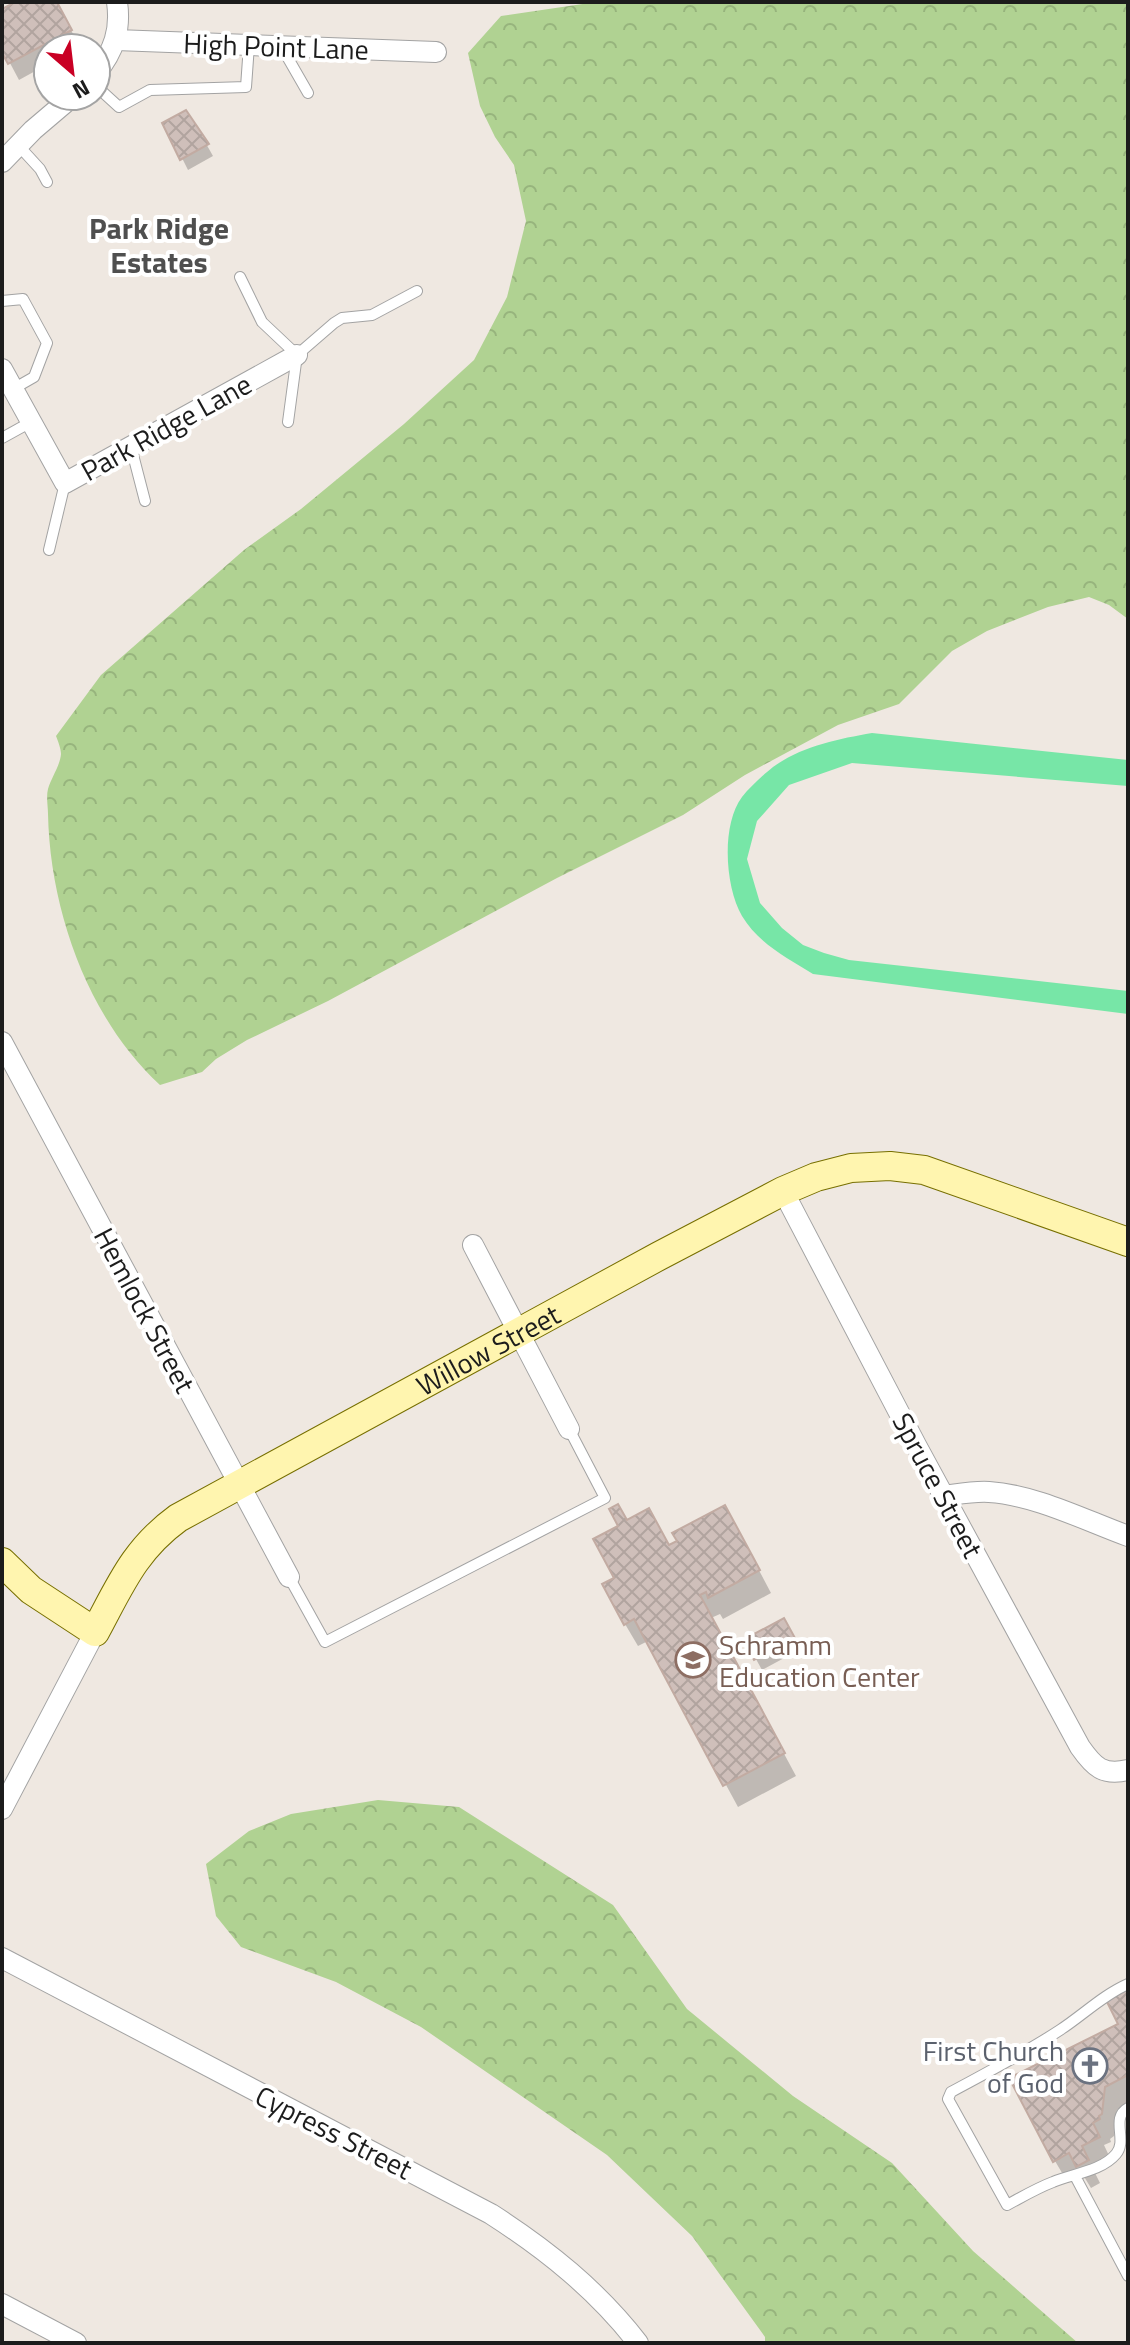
<svg xmlns="http://www.w3.org/2000/svg" width="1130" height="2345" viewBox="0 0 1130 2345" font-family="'Titillium Web',sans-serif">
  <defs>
    <pattern id="forest-crowns" width="20" height="18" patternUnits="userSpaceOnUse" patternTransform="scale(2)"><rect width="20" height="18" fill="#b0d292"/><path d="M2 6a3 3 0 1 1 6 0M12 15a3 3 0 1 1 6 0" fill="none" stroke="#97b47d"/></pattern>
    <pattern id="building-cross-hatch" width="8" height="8" patternUnits="userSpaceOnUse" patternTransform="scale(2)"><rect width="8" height="8" fill="#cfbfba"/><path d="M0 0l8 8M0 8l8-8" fill="none" stroke="#b1a49f"/></pattern>
  </defs>
  <rect width="100%" height="100%" fill="#efe8e1"/>
  <path fill="url(#forest-crowns)" d="M 596,2 L 1128,2 L 1128,619 L 1109,605 L 1089,597 L 1048,607 L 987,631 L 952,651 L 899,704 L 838,725 L 745,775 L 683,815 L 557,878 L 328,1001 L 247,1040 L 216,1059 L 202,1072 L 160,1085 C 88,1019 50,910 48,814 C 48,806 46,797 48,789 C 51,778 60,766 61,754 C 61,749 58,741 56,736 L 101,675 L 244,550 L 301,509 L 404,424 L 474,360 L 507,297 L 526,221 L 514,165 L 495,137 L 480,106 L 468,53 L 501,16 Z
    M 378,1800 L 459,1807 L 613,1905 L 687,2009 L 793,2096 L 892,2163 L 973,2251 L 1078,2343 L 765,2343 L 765,2337 L 692,2236 L 607,2155 L 421,2027 L 336,1982 L 241,1947 L 216,1916 L 206,1864 L 249,1831 L 291,1814 Z"/>
  <path fill="#77e6a7" d="M 872,733 L 1128,760 L 1128,786 L 852,763 L 789,785 L 757,821 L 747,859 L 760,903 L 782,928 L 803,945 L 824,953 L 849,960 L 1128,991 L 1128,1014 L 813,974 C 787,958 758,943 742,916 C 725,887 721,825 742,797 C 750,787 763,775 773,767 C 802,746 838,739 872,733 Z"/>
  <path fill="#0003" d="M 19,2 L 56,2 L 80,47 L 48,48 L 48,64 L 19,80 L 2,48 L 2,11 Z
    M 165,124 L 196,126 L 213,156 L 188,170 Z
    M 627,1523 L 669,1548 L 737,1529 L 771,1593 L 723,1619 L 720,1614 L 711,1618 L 796,1776 L 738,1807 L 648,1641 L 638,1646 L 625,1624 L 617,1579 Z
    M 783,1621 L 799,1650 L 762,1670 L 746,1641 Z
    M 1126,1992 L 1128,2104 L 1117,2110 L 1114,2136 L 1110,2139 L 1111,2142 L 1104,2145 L 1111,2160 L 1093,2169 L 1100,2183 L 1091,2188 L 1083,2175 L 1068,2183 L 1055,2161 L 1121,2025 Z"/>
  <path fill="url(#building-cross-hatch)" stroke="#c2aba2" stroke-width="2" d="M 15,2 L 57,2 L 72,30 L 8,64 L 2,53 L 2,9 Z
    M 186,110 L 209,144 L 180,160 L 162,123 Z
    M 618,1504 L 627,1520 L 649,1508 L 669,1545 L 677,1541 L 672,1533 L 725,1505 L 760,1570 L 708,1598 L 706,1592 L 700,1595 L 785,1753 L 723,1786 L 634,1619 L 624,1625 L 602,1584 L 614,1578 L 593,1539 L 618,1526 L 609,1509 Z
    M 784,1618 L 795,1638 L 754,1660 L 743,1640 Z
    M 1127,1989 L 1128,2075 L 1105,2087 L 1102,2114 L 1099,2116 L 1100,2119 L 1093,2123 L 1100,2137 L 1082,2146 L 1089,2160 L 1076,2167 L 1069,2153 L 1053,2162 L 1009,2078 L 1118,2024 L 1106,2000 Z"/>
  <g fill="none" stroke-linecap="round" stroke-linejoin="round">
    <defs>
      <path id="lane" d="M 281,46 L 308,93
        M 96,86 L 119,107 L 150,90 L 246,87 L 249,45
        M 18,145 L 40,169 L 47,182
        M 240,277 L 262,322 L 297,355
        M 2,301 L 23,299 L 47,343 L 34,377 L 13,389
        M 288,422 L 297,355 L 334,323 L 342,318 L 372,315 L 417,291
        M 2,438 L 31,422
        M 131,447 L 145,501
        M 49,550 L 65,483
        M 289,1577 L 325,1642 L 605,1498 L 569,1429
        M 1128,1984 C 1103,1995 1083,2015 1060,2030 C 1025,2053 988,2072 951,2092 L 948,2099 L 1007,2205 C 1022,2197 1037,2188 1053,2182 C 1072,2174 1102,2171 1116,2154 C 1128,2140 1110,2118 1128,2108
        M 1075,2176 L 1128,2276"/>
      <path id="street" d="M 116,40 L 436,52
        M 96,73 C 114,51 121,30 117,2
        M 2,162 L 33,130 L 73,96
        M 2,369 L 65,483 L 297,355
        M 2,1042 L 289,1577
        M 783,1191 L 916,1445 L 1080,1747 C 1094,1767 1103,1776 1128,1770
        M 473,1245 L 569,1429
        M 944,1496 C 959,1494 974,1491 989,1492 C 1036,1495 1084,1520 1128,1536
        M 2,1809 L 95,1632
        M 2,1958 L 491,2214 C 547,2250 597,2290 638,2343
        M 2,2304 L 76,2343"/>
      <g id="secondary">
        <path id="s1" d="M 2,1562 L 31,1590 L 95,1632 C 120,1586 134,1550 178,1518 L 659,1256 L 783,1191 L 816,1177 L 851,1168 L 890,1166 L 924,1170 L 1128,1242"/>
      </g>
    </defs>
    <use href="#lane" stroke="#a3a3a3" stroke-width="12"/>
    <use href="#street" stroke="#a3a3a3" stroke-width="22"/>
    <use href="#secondary" stroke="#776f00" stroke-width="30"/>
    <use href="#lane" stroke="#fff" stroke-width="10"/>
    <use href="#street" stroke="#fff" stroke-width="20"/>
    <use href="#secondary" stroke="#fff5af" stroke-width="28"/>
  </g>
  <defs>
    <symbol id="school-ring" viewBox="-11 -11 22 22"><circle r="9.5" fill="#fff" stroke="#8d6e63" stroke-width="1.5"/><path d="M0-5L7-2L0 1L-7-2ZM-4 1L0 2.5L4 1V4Q0 6-4 4Z" fill="#8d6e63"/></symbol>
    <symbol id="church-ring" viewBox="-11 -11 22 22"><circle r="9.5" fill="#fff" stroke="#6b7280" stroke-width="1.5"/><path d="M-1.2-6h2.4v3.5h3.3v2.4h-3.3V6h-2.4V-.1h-3.3v-2.4h3.3Z" fill="#6b7280"/></symbol>
  </defs>
  <g fill-rule="evenodd">
    <use href="#school-ring" x="673" y="1640" width="40" height="40"/>
    <use href="#church-ring" x="1070" y="2046" width="40" height="40"/>
  </g>
  <g text-anchor="middle" dominant-baseline="central" stroke-width="8" stroke-linejoin="round" paint-order="stroke">
    <g font-size="28" fill="#1c1c1c" stroke="#fff">
      <text transform="translate(276 46) rotate(2)">High Point Lane</text>
      <text transform="translate(166 427) rotate(-29)">Park Ridge Lane</text>
      <text transform="translate(145 1310) rotate(62)">Hemlock Street</text>
      <text stroke="none"><textPath href="#s1" startOffset="612">Willow Street</textPath></text>
      <text transform="translate(938 1485) rotate(62)">Spruce Street</text>
      <text transform="translate(334 2132) rotate(27)">Cypress Street</text>
    </g>
    <g font-size="28" fill="#785e54" stroke="#fff" text-anchor="start">
      <text x="719" y="1644">Schramm<tspan x="719" dy="32">Education Center</tspan></text>
    </g>
    <g font-size="28" fill="#5b616d" stroke="#fff" text-anchor="end">
      <text x="1064" y="2050">First Church<tspan x="1064" dy="32">of God</tspan></text>
    </g>
    <g font-size="30" font-weight="bold" fill="#4f4f4f" stroke="#fff">
      <text x="159" y="228">Park Ridge<tspan x="159" dy="34">Estates</tspan></text>
    </g>
  </g>
  <rect width="1130" height="2345" fill="none" stroke="#1c1c1c" stroke-width="8"/>
  <g transform="translate(72 72) rotate(152)"><circle r="38" fill="#ffffff" stroke="#a4a4a4" stroke-width="2"/>
  <path d="M0-6L14 30L0 20L-14 30Z" fill="#c90024"/>
  <text y="-12" font-size="22" font-weight="bold" text-anchor="middle" fill="#1c1c1c">N</text>
  </g>
</svg>
